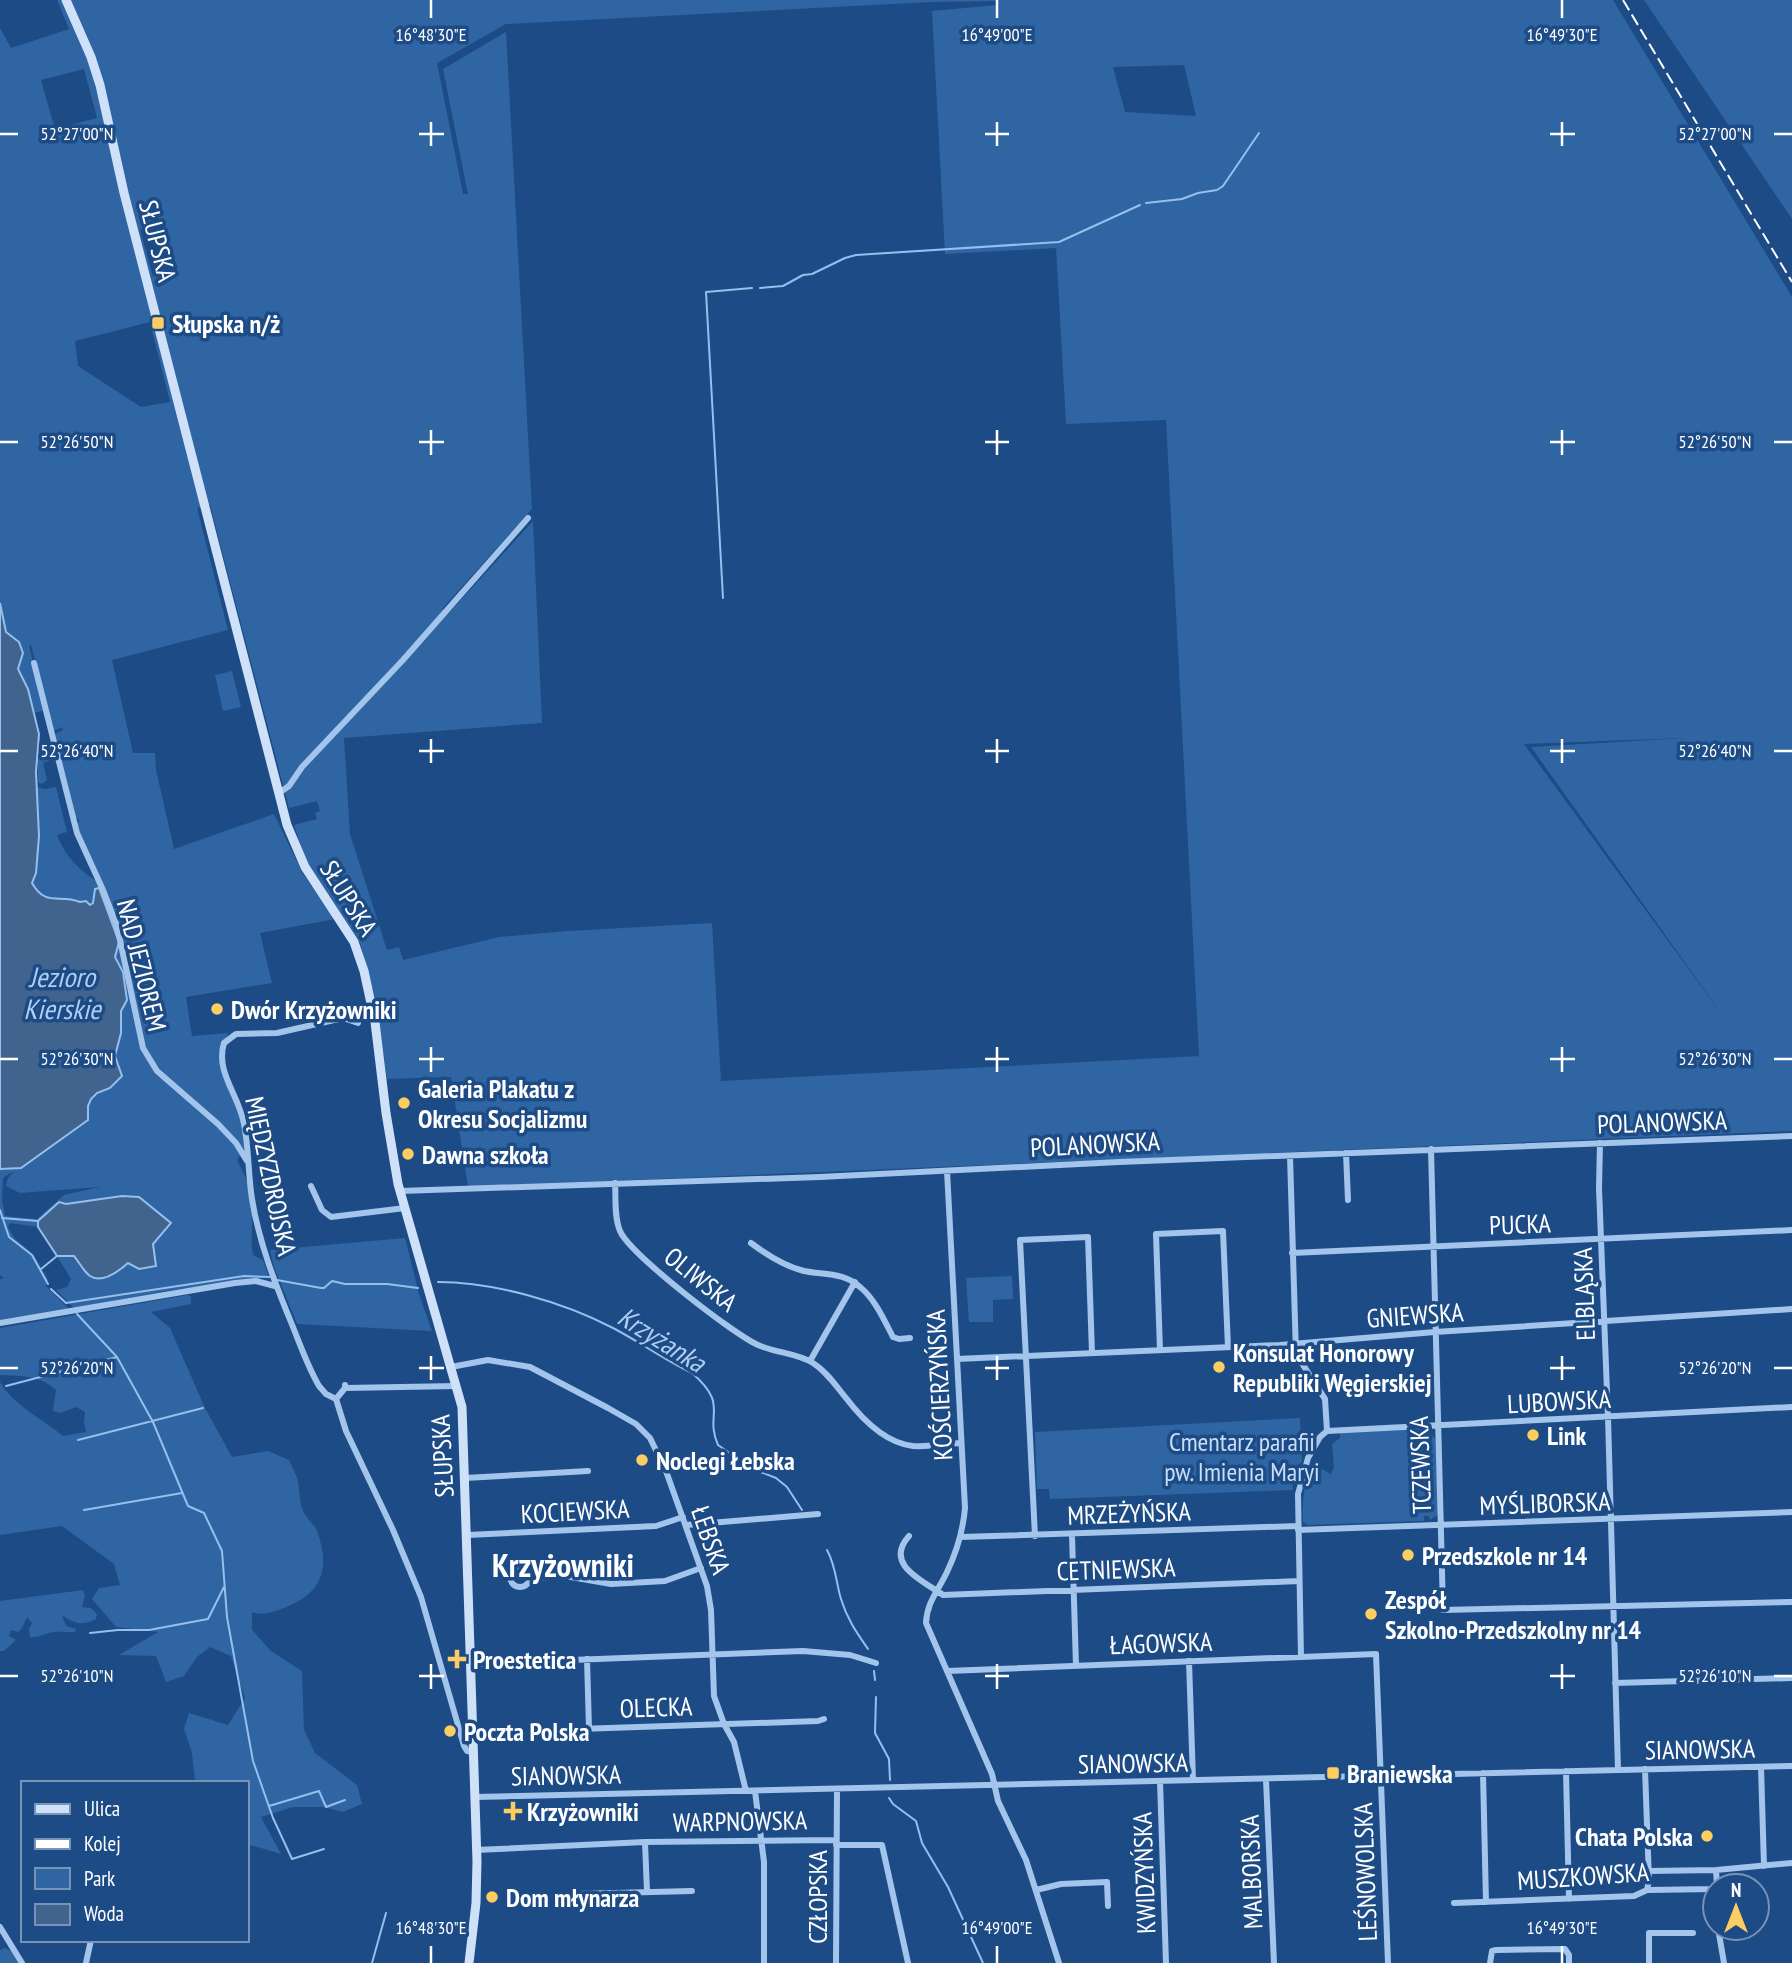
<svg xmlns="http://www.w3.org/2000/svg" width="1792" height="1963" viewBox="0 0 1792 1963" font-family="'PT Sans Narrow',sans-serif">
  <rect width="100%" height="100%" fill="#1c4b85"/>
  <path fill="#2f65a3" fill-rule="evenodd" d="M 57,0 L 1613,0 L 1792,297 L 1792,1131 L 468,1187 L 451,1077 L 387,1079 L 377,1005 L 360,943 L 305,859 L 294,825 L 317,819 L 315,813 L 320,811 L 317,801 L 289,808 L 210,505 L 197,508 L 228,630 L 112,660 L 133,753 L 155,753 L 156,770 L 174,849 L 274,814 L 303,874 L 335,919 L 260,933 L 272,983 L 186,997 L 192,1036 L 228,1033 L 219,1055 L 238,1106 L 246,1147 L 237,1160 C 246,1176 251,1190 252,1209 C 253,1225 250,1239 253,1255 L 263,1260 L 269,1277 L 172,1290 L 74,1308 L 56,1290 L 67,1287 L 71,1279 L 57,1256 L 74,1256 L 90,1276 L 128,1262 L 155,1266 L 153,1244 L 122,1196 L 66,1204 L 38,1221 L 38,1227 L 10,1223 L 8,1227 L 15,1239 L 33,1254 L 48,1280 L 46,1286 L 69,1309 L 0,1321 L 0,1279 L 4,1278 L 0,1275 L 0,1102 L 42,896 L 32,883 L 36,873 L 38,853 L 37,787 L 45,789 L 56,787 L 67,832 L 57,835 C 66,857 78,869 98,882 L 76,823 L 79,822 L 78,818 L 74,819 L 55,734 L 63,730 L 62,727 L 54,731 L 31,645 L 29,646 L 57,757 L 43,763 L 47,780 L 42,784 L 38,782 L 38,758 L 54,754 L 43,711 L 33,713 L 14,663 L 19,664 L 22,661 C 19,635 15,647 6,632 C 2,625 2,611 0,603 L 0,28 L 11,48 L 69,29 ZM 995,1 L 998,5 L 932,11 L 945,254 L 1056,248 L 1066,424 L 1166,420 L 1199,1056 L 721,1081 L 712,923 L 568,931 L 499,937 L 403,960 L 399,947 L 387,950 L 350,834 L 344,738 L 542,723 L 533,521 L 448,614 L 442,609 L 532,509 L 506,32 L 443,69 L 468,194 L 463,194 L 437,63 L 506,24 L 932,2 ZM 1184,65 L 1196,116 L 1125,112 L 1113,67 ZM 84,69 L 97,118 L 55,129 L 41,80 ZM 164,224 L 177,269 L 153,276 L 140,230 ZM 150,322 L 170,402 L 141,407 L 78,366 L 75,341 ZM 1684,738 L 1531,747 L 1726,1020 L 1524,744 ZM 14,1171 L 8,1178 L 6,1186 L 20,1193 L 100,1187 L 64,1195 L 37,1219 L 5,1216 L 2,1200 L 3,1178 Z
    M 1644,0 L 1792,0 L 1792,219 Z
    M 232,671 L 241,707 L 223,711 L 215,675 Z
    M 405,1238 L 419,1294 L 432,1331 L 297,1324 L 274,1267 L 270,1250 Z
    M 1012,1276 L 1013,1299 L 993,1300 L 993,1322 L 969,1322 L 966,1278 Z
    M 188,1295 L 191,1297 L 191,1304 L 151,1312 L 170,1328 L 205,1408 L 232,1457 L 268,1451 L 289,1460 C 292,1467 296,1474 298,1481 C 300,1492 299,1502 304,1513 C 307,1519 314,1524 317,1531 C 329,1563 325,1589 293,1604 C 280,1610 265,1617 252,1612 L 252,1630 L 271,1651 L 302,1671 L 304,1730 L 315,1753 L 357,1785 L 362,1804 L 343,1812 L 324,1807 L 293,1807 L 261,1817 L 281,1854 L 247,1844 L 247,1783 L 196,1783 L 195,1781 L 192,1753 L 184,1729 L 189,1713 L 228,1725 L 245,1698 L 231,1656 L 210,1647 L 197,1657 L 184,1676 L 166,1682 L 156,1656 L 119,1655 L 158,1632 L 116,1627 L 92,1599 L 99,1588 L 120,1585 L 114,1564 L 62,1526 L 0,1535 L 0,1382 C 13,1405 43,1419 63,1436 L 86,1432 L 84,1423 L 85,1412 L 76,1407 L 60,1413 L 53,1411 L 56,1390 C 40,1375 21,1376 0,1375 L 0,1328 Z
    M 1300,1418 L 1302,1461 L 1292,1473 L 1293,1490 L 1050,1499 L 1049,1489 L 1037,1489 L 1035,1432 Z
    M 1427,1429 L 1436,1440 L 1438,1515 L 1430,1520 L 1429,1516 L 1424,1516 L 1424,1521 L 1308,1525 L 1303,1522 C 1302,1502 1304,1482 1312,1463 L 1332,1475 L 1331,1473 L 1334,1468 L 1332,1444 L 1340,1438 L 1340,1433 Z
    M 83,1590 L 85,1596 L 82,1607 L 91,1608 L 97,1614 L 96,1619 C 83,1626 74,1624 62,1615 L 66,1626 L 76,1629 L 75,1632 C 68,1633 62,1631 56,1632 C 46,1632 41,1638 30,1637 L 29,1629 L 32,1623 L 27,1617 L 22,1628 L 18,1632 L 11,1630 L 9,1636 L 16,1640 L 4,1651 L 0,1651 L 0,1601 Z
    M 5,1948 L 12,1951 L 19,1963 L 0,1963 L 0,1950 Z"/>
  <path fill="#41648f" stroke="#96bfed" stroke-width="2" d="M 0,603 L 6,632 L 19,642 L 23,653 L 18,669 L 28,689 L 39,734 L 36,772 L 39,836 L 36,873 L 32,883 C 46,908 60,893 80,902 L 86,901 L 90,905 L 93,903 L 95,889 L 99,888 L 119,942 L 115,957 L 123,972 L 127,1000 L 121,1011 L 121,1033 L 115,1056 L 122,1076 L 110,1088 L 97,1093 L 91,1099 L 88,1106 L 88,1120 L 21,1168 L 0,1169 Z
    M 122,1196 L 139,1197 L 171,1223 L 153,1244 L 156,1266 L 139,1269 L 128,1263 C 119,1271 102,1284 90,1276 C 84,1272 79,1262 74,1256 L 57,1256 L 38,1227 L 38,1221 L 59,1202 L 66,1204 Z"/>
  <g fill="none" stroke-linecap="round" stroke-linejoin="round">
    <path stroke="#96bfed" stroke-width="2" d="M 1146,203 L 1182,199 L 1198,193 L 1217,190 L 1223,186 L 1259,133
      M 760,288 L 783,286 L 803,275 L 812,274 L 845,258 L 856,255 L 1059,242 L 1140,205
      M 723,598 L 706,292 L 752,288
      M 0,1210 L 9,1237 L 32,1255 L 48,1284
      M 2,1218 L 38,1221
      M 41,1269 L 57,1256
      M 277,1280 L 321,1288 L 324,1288 L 332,1281 L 345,1284 L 387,1284 L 418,1288
      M 438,1282 C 494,1282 563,1302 613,1328 C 640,1342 664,1360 692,1373 C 730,1406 704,1413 718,1445 L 753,1469 L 776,1478 L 787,1487 L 802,1510
      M 51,1289 L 66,1303 L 244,1276 L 270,1277
      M 77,1314 L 117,1357 L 153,1422 L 188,1506 L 204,1513 L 222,1551 L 227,1617 L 253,1761 L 273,1818 L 292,1859 L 324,1849
      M 6,1386 L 117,1357
      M 78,1440 L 203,1408
      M 84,1510 L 182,1493
      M 827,1550 C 836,1566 836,1583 841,1599 C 847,1619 857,1633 868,1649
      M 90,1633 L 118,1630 L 149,1630 L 208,1619 L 224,1587
      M 874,1671 L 875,1680
      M 876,1697 L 875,1733 L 889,1759 L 890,1780
      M 889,1798 L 893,1804 L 916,1821 L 922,1843 L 948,1887 L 983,1963
      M 269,1806 L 319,1791 L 326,1807 L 345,1800
      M 372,1963 L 386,1913"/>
    <path stroke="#a3c4eb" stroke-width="6" d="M 34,663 L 77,833 L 103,890 L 117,926 L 143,1048 L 157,1071 L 218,1124 L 236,1143 L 247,1161
      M 279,793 L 289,786 L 302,767 L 403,660 L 528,518
      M 1600,1143 L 1599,1188 L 1608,1417 L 1618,1770
      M 1431,1149 L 1443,1610 L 1792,1602
      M 1346,1153 L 1348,1200
      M 1290,1156 L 1296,1354 L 1325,1399 L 1327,1431 L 1320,1437 L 1308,1458 L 1298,1494 L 1301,1657
      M 947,1171 L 965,1508 C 963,1531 957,1551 947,1572 C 938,1591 927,1602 926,1623 L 992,1774 L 998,1801 L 1026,1860 L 1059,1963
      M 615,1183 C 616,1198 614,1217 620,1231 C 630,1254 733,1334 758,1345 C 776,1353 797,1353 813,1363 C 827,1372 836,1386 846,1398 C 862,1419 885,1443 913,1446 C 929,1447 946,1444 961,1443
      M 311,1186 L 322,1210 L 331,1217 L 405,1208
      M 400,1191 L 820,1177 L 1119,1162 L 1792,1136
      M 751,1243 C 767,1255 784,1266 804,1271 C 823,1275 844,1272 860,1287 C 875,1299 884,1320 893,1337 L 899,1339 L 910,1338
      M 1292,1253 L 1792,1230
      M 0,1323 L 235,1283 L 256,1281 L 275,1286
      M 1160,1350 L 1156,1234 L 1223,1231 L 1228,1347
      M 957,1359 L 1280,1345 L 1435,1332 L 1792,1309
      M 810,1361 L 855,1282
      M 451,1367 L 488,1360 L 530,1367 L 608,1408 L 636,1424 L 650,1438 L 666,1471 L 707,1586 L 711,1610 L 714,1696 L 724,1724 L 734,1742 L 746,1791
      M 345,1385 L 345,1388 L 336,1399 L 326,1394 L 319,1386 C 308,1367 301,1347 293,1327 C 276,1286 259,1243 252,1199 C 248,1174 249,1149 244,1124 C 239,1095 215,1072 224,1043 L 236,1034 L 277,1033 L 343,1018 L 358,1023
      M 345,1388 L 457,1386
      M 336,1399 L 346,1431 L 393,1530 L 421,1597 L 464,1746 L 467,1751 L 473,1752
      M 1327,1431 L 1792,1407
      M 465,1478 L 588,1471
      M 686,1525 L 818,1514
      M 1298,1530 L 1792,1512
      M 467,1535 L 656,1526 L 683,1517
      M 1072,1535 L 1076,1666
      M 909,1536 C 883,1565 924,1581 943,1595 L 1299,1581
      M 1035,1536 L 1020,1240 L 1088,1237 L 1092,1353
      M 961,1537 L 1298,1526
      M510 1577a10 10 0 1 1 20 0a10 10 0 1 1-20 0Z
      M 531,1578 L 565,1576 L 611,1584 L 665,1581 L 701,1568
      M 587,1659 L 589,1729
      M 1189,1661 L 1193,1780
      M 471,1664 L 803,1651 L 850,1655 L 876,1663
      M 947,1671 L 1376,1654 L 1388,1963
      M 1615,1683 L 1792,1678
      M 550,1730 L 818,1721 L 824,1719
      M 1761,1767 L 1764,1866
      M 1645,1769 L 1649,1880 L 1647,1890
      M 1566,1771 L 1569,1899
      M 1483,1773 L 1486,1902
      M 1266,1779 L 1274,1963
      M 1160,1781 L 1166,1963
      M 755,1791 L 764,1862 L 764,1963
      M 475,1797 L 1792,1766
      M 645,1842 L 647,1892
      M 836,1845 L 882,1845 L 908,1963
      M 476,1850 L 645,1842 L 836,1840
      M 1716,1870 L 1717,1886
      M 1648,1871 L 1716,1870 L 1792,1863
      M 1036,1890 L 1061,1884 L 1107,1882 L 1108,1906
      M 574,1894 L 692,1891
      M 1454,1903 L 1634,1896 L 1647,1890 L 1715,1889
      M 0,1927 L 22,1963
      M 1718,1928 L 1724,1963
      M 86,1963 L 91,1940
      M 836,1963 L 837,1789
      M 1490,1963 L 1492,1951 L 1496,1950 L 1565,1949 L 1569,1955 L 1569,1963
      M 1649,1963 L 1649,1933 L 1693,1933"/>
    <path stroke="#cfe1f8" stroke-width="9" d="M 66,0 L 91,57 L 100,85 L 124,193 L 287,825 L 305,867 L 354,942 L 364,971 L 375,1022 L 386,1113 L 398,1184 L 462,1407 L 477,1861 L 476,1903 L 469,1963"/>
    <path stroke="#fff" stroke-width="2" stroke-dasharray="12 5" stroke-linecap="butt" d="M 1623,0 L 1792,282"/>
  </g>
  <path fill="none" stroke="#fff" stroke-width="2.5" d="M 431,0 L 431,18M 997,0 L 997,18M 1562,0 L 1562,18M 431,122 L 431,146M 997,122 L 997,146M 1562,122 L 1562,146M 0,134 L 18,134M 419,134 L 444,134M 985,134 L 1009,134M 1550,134 L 1575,134M 1774,134 L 1792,134M 431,430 L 431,455M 997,430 L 997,455M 1562,430 L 1562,455M 0,442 L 18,442M 419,442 L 444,442M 985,442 L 1009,442M 1550,442 L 1575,442M 1774,442 L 1792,442M 431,739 L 431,763M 997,739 L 997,763M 1562,739 L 1562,763M 0,751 L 18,751M 419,751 L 444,751M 985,751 L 1009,751M 1550,751 L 1575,751M 1774,751 L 1792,751M 431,1047 L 431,1072M 997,1047 L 997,1072M 1562,1047 L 1562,1072M 0,1059 L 18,1059M 419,1059 L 444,1059M 985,1059 L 1009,1059M 1550,1059 L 1575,1059M 1774,1059 L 1792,1059M 431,1356 L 431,1380M 997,1356 L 997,1380M 1562,1356 L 1562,1380M 0,1368 L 18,1368M 419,1368 L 444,1368M 985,1368 L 1009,1368M 1550,1368 L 1575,1368M 1774,1368 L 1792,1368M 431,1664 L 431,1689M 997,1664 L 997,1689M 1562,1664 L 1562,1689M 0,1676 L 18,1676M 419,1676 L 444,1676M 985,1676 L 1009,1676M 1550,1676 L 1575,1676M 1774,1676 L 1792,1676M 431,1946 L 431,1963M 997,1946 L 997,1963M 1562,1946 L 1562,1963"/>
  <g fill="#fccd60" stroke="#1c4b85" stroke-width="2.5">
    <rect x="151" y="316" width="14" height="14" rx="3.5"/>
    <circle cx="217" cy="1009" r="7"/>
    <circle cx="404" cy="1103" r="7"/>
    <circle cx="408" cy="1154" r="7"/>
    <circle cx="1219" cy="1367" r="7"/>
    <circle cx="1533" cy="1435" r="7"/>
    <circle cx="642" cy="1460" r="7"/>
    <circle cx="1408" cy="1555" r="7"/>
    <circle cx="1371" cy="1614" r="7"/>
    <path d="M453.5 1648.5h7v7h7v7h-7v7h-7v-7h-7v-7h7z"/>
    <circle cx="450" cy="1731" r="7"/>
    <rect x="1326" y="1766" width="14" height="14" rx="3.5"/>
    <path d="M509.5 1800.5h7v7h7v7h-7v7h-7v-7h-7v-7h7z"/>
    <circle cx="1707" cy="1836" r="7"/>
    <circle cx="492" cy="1897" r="7"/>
  </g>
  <g text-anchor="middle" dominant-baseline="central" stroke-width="7" stroke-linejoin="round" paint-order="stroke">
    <g font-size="26" fill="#fff" stroke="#1c4b85">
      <text transform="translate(158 241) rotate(76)">SŁUPSKA</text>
      <text transform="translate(349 898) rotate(58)">SŁUPSKA</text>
      <text transform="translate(142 965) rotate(76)">NAD JEZIOREM</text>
      <text transform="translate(1662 1122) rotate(-2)">POLANOWSKA</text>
      <text transform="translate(1095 1144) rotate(-3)">POLANOWSKA</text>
      <text transform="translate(271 1176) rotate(78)">MIĘDZYZDROJSKA</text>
      <text transform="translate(1520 1224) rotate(-2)">PUCKA</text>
      <text transform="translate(701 1279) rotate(39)">OLIWSKA</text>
      <text transform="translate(1584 1294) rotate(-92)">ELBLĄSKA</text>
      <text transform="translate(1415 1315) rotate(-4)">GNIEWSKA</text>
      <text transform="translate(939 1385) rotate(-93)">KOŚCIERZYŃSKA</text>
      <text transform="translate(1559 1401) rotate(-3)">LUBOWSKA</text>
      <text transform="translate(442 1456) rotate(-93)">SŁUPSKA</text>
      <text transform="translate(1420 1465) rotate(-92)">TCZEWSKA</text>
      <text transform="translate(1545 1503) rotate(-2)">MYŚLIBORSKA</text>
      <text transform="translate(575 1511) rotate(-3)">KOCIEWSKA</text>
      <text transform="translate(1129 1513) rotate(-2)">MRZEŻYŃSKA</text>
      <text transform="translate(711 1540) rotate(71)">ŁEBSKA</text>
      <text transform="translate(1116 1569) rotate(-2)">CETNIEWSKA</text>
      <text transform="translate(1161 1643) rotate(-2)">ŁAGOWSKA</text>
      <text transform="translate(656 1707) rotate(-2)">OLECKA</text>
      <text transform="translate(1700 1749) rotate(-1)">SIANOWSKA</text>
      <text transform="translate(1133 1763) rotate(-1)">SIANOWSKA</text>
      <text transform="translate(566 1775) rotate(-1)">SIANOWSKA</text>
      <text transform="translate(740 1821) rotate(-1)">WARPNOWSKA</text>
      <text transform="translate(1251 1872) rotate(-92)">MALBORSKA</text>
      <text transform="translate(1365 1872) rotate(-92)">LEŚNOWOLSKA</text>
      <text transform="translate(1144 1873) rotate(-92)">KWIDZYŃSKA</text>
      <text transform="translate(1583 1876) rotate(-4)">MUSZKOWSKA</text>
      <text transform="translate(817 1897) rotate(-90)">CZŁOPSKA</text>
    </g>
    <g font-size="26" font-weight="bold" fill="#fff" stroke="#1c4b85" text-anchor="start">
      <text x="172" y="323">Słupska n/ż</text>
      <text x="231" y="1009">Dwór Krzyżowniki</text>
      <text x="418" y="1088">Galeria Plakatu z<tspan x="418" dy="30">Okresu Socjalizmu</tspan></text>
      <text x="422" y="1154">Dawna szkoła</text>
      <text x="1233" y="1352">Konsulat Honorowy<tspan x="1233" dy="30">Republiki Węgierskiej</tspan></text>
      <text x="1547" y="1435">Link</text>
      <text x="656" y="1460">Noclegi Łebska</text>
      <text x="1422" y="1555">Przedszkole nr 14</text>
      <text x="1385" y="1599">Zespół<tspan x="1385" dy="30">Szkolno-Przedszkolny nr 14</tspan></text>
      <text x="473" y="1659">Proestetica</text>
      <text x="464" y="1731">Poczta Polska</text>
      <text x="1347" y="1773">Braniewska</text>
      <text x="527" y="1811">Krzyżowniki</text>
      <text x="1693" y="1836" text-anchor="end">Chata Polska</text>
      <text x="506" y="1897">Dom młynarza</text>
    </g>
    <g font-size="26" fill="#c8def8" stroke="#1c4b85">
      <text x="1242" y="1441">Cmentarz parafii<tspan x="1242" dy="30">pw. Imienia Maryi</tspan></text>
    </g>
    <g font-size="28" font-style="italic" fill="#afcef3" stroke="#1c4b85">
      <text x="62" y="976">Jezioro<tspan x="62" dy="32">Kierskie</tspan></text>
      <text transform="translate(662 1339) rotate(32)">Krzyżanka</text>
    </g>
    <g font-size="33" font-weight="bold" fill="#fff" stroke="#1c4b85">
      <text x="563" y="1564">Krzyżowniki</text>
    </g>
  </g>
  <g font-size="18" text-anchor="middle" fill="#fff" stroke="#1c4b85" stroke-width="7" stroke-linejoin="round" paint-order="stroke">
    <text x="431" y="41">16°48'30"E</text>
    <text x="997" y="41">16°49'00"E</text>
    <text x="1562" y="41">16°49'30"E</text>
    <text x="77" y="140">52°27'00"N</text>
    <text x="1715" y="140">52°27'00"N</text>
    <text x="77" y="448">52°26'50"N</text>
    <text x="1715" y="448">52°26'50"N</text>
    <text x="77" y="757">52°26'40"N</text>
    <text x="1715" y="757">52°26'40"N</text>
    <text x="77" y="1065">52°26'30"N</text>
    <text x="1715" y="1065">52°26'30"N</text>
    <text x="77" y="1374">52°26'20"N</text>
    <text x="1715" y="1374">52°26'20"N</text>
    <text x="77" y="1682">52°26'10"N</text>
    <text x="1715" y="1682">52°26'10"N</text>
    <text x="431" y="1934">16°48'30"E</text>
    <text x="997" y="1934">16°49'00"E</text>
    <text x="1562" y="1934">16°49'30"E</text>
  </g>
  <rect x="21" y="1781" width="228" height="161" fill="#1c4b85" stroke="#7793b6" stroke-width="2"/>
  <rect x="35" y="1804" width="35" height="10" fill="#cfe1f8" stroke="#7793b6" stroke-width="2"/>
  <text x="84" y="1816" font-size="21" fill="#ffffff">Ulica</text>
  <rect x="35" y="1839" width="35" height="10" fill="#ffffff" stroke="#7793b6" stroke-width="2"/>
  <text x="84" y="1851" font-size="21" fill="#ffffff">Kolej</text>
  <rect x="35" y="1868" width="35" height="21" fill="#2f65a3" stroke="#7793b6" stroke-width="2"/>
  <text x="84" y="1886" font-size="21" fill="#ffffff">Park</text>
  <rect x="35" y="1904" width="35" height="21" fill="#41648f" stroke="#7793b6" stroke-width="2"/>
  <text x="84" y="1921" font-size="21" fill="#ffffff">Woda</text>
  <g transform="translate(1736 1907)"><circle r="33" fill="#1c4b85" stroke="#7793b6" stroke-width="2"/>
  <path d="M0-5L12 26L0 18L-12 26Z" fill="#fccd60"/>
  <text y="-10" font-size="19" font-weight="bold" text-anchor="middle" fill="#ffffff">N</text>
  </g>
</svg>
